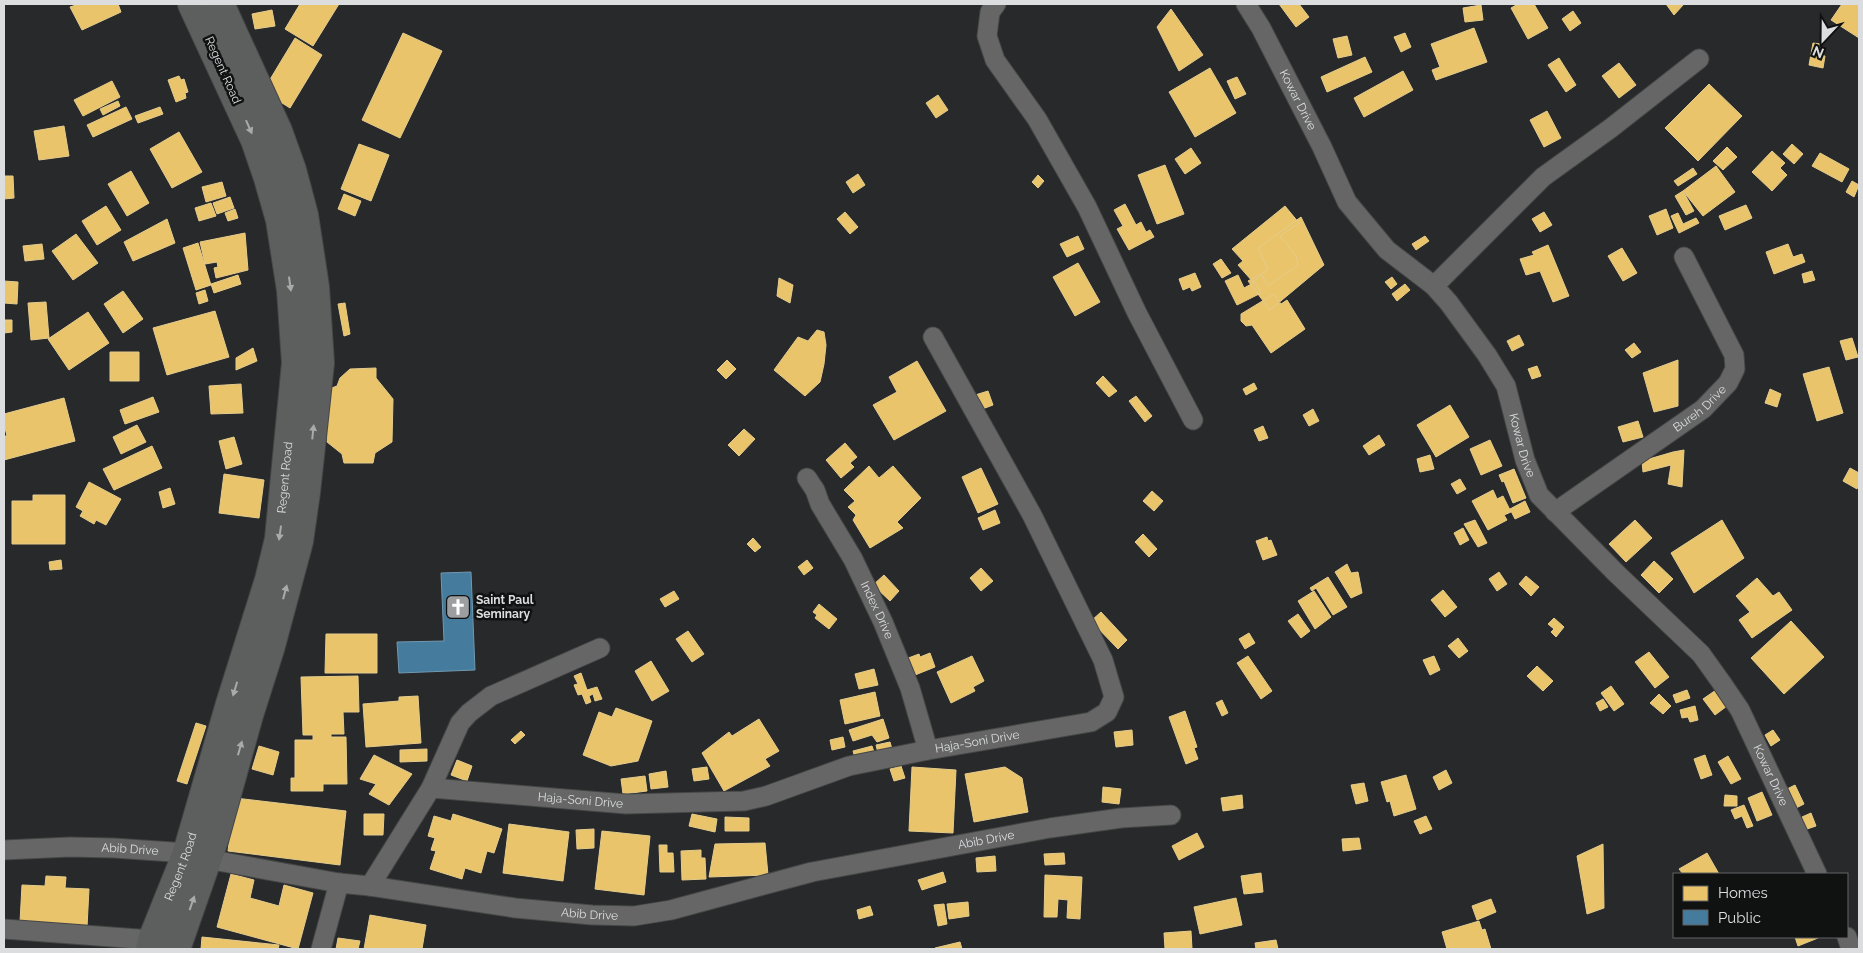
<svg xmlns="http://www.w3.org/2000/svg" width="1863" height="953" viewBox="0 0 1863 953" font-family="Raleway,sans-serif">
  <rect width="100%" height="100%" fill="#27292a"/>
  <path fill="#e9c46a" stroke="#e5cc8d" d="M 79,4 L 118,4 L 121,12 L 82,30 L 70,7 Z
    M 300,4 L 339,4 L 313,46 L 285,29 Z
    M 1279,4 L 1299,4 L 1309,17 L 1296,27 Z
    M 1518,4 L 1534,4 L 1548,28 L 1528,39 L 1511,8 Z
    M 1666,4 L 1684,4 L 1674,15 Z
    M 1842,4 L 1859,4 L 1859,38 L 1831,20 Z
    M 1481,5 L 1483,20 L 1465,22 L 1463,8 Z
    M 1171,9 L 1203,55 L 1179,71 L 1157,27 Z
    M 272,10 L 275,26 L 255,29 L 252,14 Z
    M 1573,11 L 1581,23 L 1570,31 L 1562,19 Z
    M 1474,28 L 1487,62 L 1436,80 L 1432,70 L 1440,67 L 1431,44 Z
    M 403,33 L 442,51 L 400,138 L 362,120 Z
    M 1405,33 L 1411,47 L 1401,52 L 1394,37 Z
    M 1347,36 L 1352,55 L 1338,58 L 1333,39 Z
    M 295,38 L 322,55 L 290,108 L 263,91 Z
    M 1813,43 L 1821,44 L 1819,55 L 1825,56 L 1823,68 L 1809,65 Z
    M 1365,57 L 1372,72 L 1327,92 L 1321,77 Z
    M 1559,58 L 1576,85 L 1566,92 L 1548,65 Z
    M 1619,63 L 1636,85 L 1619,98 L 1602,76 Z
    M 1210,68 L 1236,113 L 1195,137 L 1169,92 Z
    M 1403,71 L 1413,90 L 1364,117 L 1354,98 Z
    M 179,76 L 181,80 L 184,79 L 188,92 L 185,93 L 186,98 L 176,102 L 168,80 Z
    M 1237,77 L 1246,94 L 1235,99 L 1227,81 Z
    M 112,81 L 120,97 L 83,116 L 74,100 Z
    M 1709,84 L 1742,116 L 1698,161 L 1665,128 Z
    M 938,95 L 948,110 L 936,118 L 926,103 Z
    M 118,101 L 120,106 L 103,115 L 100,109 Z
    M 126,107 L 132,119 L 93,137 L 87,125 Z
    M 160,107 L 163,114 L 138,123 L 135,116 Z
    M 1547,111 L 1561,138 L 1544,147 L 1530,120 Z
    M 64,126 L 69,156 L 39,160 L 34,131 Z
    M 179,132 L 202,172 L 172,188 L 150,149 Z
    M 359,144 L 389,155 L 371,201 L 341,189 Z
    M 1792,144 L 1803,154 L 1794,164 L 1783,154 Z
    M 1727,147 L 1737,157 L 1723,170 L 1713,161 Z
    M 1191,148 L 1201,163 L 1185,174 L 1175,159 Z
    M 1772,151 L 1785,163 L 1780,168 L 1787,175 L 1772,191 L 1752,172 Z
    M 1820,153 L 1849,169 L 1842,182 L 1812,166 Z
    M 1165,165 L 1184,214 L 1157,224 L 1138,175 Z
    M 1716,166 L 1735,192 L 1703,216 L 1683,191 Z
    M 1693,168 L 1697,174 L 1678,186 L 1674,181 Z
    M 131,171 L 149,203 L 127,216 L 108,184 Z
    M 858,174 L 865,185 L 853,193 L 846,182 Z
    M 1038,175 L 1044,181 L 1038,188 L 1032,182 Z
    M 4,176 L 13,176 L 14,198 L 4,199 Z
    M 1852,181 L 1859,185 L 1854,197 L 1846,192 Z
    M 222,182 L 226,196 L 206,202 L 202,187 Z
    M 1683,191 L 1694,211 L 1686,215 L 1675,196 Z
    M 344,194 L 361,201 L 355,216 L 338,209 Z
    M 230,197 L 234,208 L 217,214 L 213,203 Z
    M 211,203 L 216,216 L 199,221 L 195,208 Z
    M 1125,204 L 1136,225 L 1141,222 L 1146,232 L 1150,230 L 1154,237 L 1129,250 L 1117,229 L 1123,226 L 1114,210 Z
    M 1746,205 L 1752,218 L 1725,230 L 1719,216 Z
    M 106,206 L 121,230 L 97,245 L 82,221 Z
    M 1285,206 L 1299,223 L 1280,236 L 1296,256 L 1298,265 L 1268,286 L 1262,275 L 1253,282 L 1238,265 L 1243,261 L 1232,249 Z
    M 235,209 L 238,218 L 228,221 L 225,213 Z
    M 1666,209 L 1673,228 L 1657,235 L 1649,216 Z
    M 845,212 L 858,227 L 850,234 L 837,219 Z
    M 1544,212 L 1552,225 L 1540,232 L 1532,219 Z
    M 1678,213 L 1683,224 L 1696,218 L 1699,223 L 1679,233 L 1671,216 Z
    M 1301,217 L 1324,265 L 1270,310 L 1248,281 L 1268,270 L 1258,248 Z
    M 167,219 L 175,243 L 133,261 L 124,242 Z
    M 245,233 L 248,270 L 216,278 L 214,268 L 218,267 L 217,262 L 205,264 L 200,242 Z
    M 76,234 L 98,263 L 73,280 L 52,251 Z
    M 1078,236 L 1084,249 L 1067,257 L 1060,244 Z
    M 1425,236 L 1429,241 L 1416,250 L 1412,244 Z
    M 198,243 L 211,285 L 196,290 L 183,248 Z
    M 42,244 L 44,259 L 25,261 L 23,246 Z
    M 1788,244 L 1793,257 L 1802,254 L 1805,262 L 1774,274 L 1766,252 Z
    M 1548,245 L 1569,296 L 1553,302 L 1540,271 L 1526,275 L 1520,259 L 1534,255 L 1532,252 Z
    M 1622,248 L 1637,273 L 1623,281 L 1608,256 Z
    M 1221,259 L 1231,273 L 1222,278 L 1213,264 Z
    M 1078,263 L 1100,302 L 1075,316 L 1053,277 Z
    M 1812,271 L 1815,280 L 1804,283 L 1802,274 Z
    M 1195,273 L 1201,287 L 1192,291 L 1190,287 L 1183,290 L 1179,279 Z
    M 238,275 L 241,284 L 214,293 L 211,284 Z
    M 1238,275 L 1244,288 L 1255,282 L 1261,293 L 1237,305 L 1225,281 Z
    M 1392,277 L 1397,284 L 1391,289 L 1385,282 Z
    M 779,278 L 793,285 L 790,303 L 777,296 Z
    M 4,281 L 18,282 L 17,304 L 4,303 Z
    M 1405,284 L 1410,290 L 1397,301 L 1392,294 Z
    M 205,290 L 208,301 L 199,304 L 196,293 Z
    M 123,291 L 143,319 L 123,333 L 104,304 Z
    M 1274,294 L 1281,304 L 1287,300 L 1305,329 L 1271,353 L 1252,325 L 1246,326 L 1241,321 L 1241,314 Z
    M 46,302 L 49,338 L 31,340 L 28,303 Z
    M 345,303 L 350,334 L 344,336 L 338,304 Z
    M 215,311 L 229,357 L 167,375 L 153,328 Z
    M 88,312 L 109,343 L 69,370 L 48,339 Z
    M 4,320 L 12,320 L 12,332 L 4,333 Z
    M 817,330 L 824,332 L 826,345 L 824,364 L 820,382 L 805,396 L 774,370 L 798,337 L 808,341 Z
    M 1519,335 L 1524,345 L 1512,351 L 1507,341 Z
    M 1852,338 L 1858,357 L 1846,360 L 1840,341 Z
    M 1634,343 L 1641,352 L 1632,358 L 1625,350 Z
    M 253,348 L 257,361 L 236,370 L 236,358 Z
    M 110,352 L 139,352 L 139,381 L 110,381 Z
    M 727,360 L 736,369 L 726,379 L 717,370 Z
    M 1678,360 L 1678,406 L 1654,412 L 1643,373 Z
    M 917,361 L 946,411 L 894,440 L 873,405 L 897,392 L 889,377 Z
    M 1537,366 L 1541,376 L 1532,379 L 1528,369 Z
    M 1829,367 L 1843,413 L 1817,421 L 1803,374 Z
    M 376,368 L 376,378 L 393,399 L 392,442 L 375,453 L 373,463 L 344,463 L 342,454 L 327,442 L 329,389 L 337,386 L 340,378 L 350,369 Z
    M 1103,376 L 1117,391 L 1109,397 L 1096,383 Z
    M 1254,383 L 1257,389 L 1246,395 L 1243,389 Z
    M 241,384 L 243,413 L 211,414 L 209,386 Z
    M 1770,389 L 1781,394 L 1777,407 L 1765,403 Z
    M 988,391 L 993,405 L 977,411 L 972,396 Z
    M 1136,396 L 1152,416 L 1145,422 L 1129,401 Z
    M 153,397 L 159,412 L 125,424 L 120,410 Z
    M 64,398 L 75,441 L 4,460 L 4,436 L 7,436 L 4,424 L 4,414 Z
    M 1450,405 L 1469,437 L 1436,457 L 1417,425 Z
    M 1313,409 L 1319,421 L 1309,426 L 1303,415 Z
    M 1638,421 L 1643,437 L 1623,442 L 1618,427 Z
    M 137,425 L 146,442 L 121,454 L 113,437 Z
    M 1263,426 L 1268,438 L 1259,441 L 1254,430 Z
    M 744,429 L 755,439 L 739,456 L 728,445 Z
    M 1379,435 L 1385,445 L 1369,455 L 1363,446 Z
    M 234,437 L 242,464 L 226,469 L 219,441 Z
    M 1490,440 L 1502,466 L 1481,475 L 1470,449 Z
    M 845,443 L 857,457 L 850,463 L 854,467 L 841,478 L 826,460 Z
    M 152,446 L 162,468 L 114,490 L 103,469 Z
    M 1684,450 L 1682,487 L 1668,484 L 1671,465 L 1643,472 L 1642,461 L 1673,452 Z
    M 1430,455 L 1434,469 L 1420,472 L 1417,459 Z
    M 869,466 L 879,478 L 893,466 L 921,498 L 897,522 L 903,528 L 870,548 L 853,520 L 856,515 L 848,507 L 855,501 L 844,490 Z
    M 981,468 L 998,504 L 978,513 L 962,477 Z
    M 1850,468 L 1859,473 L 1859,484 L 1857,489 L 1843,481 Z
    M 1514,469 L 1526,498 L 1513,503 L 1504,481 L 1502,482 L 1499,475 Z
    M 224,474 L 264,480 L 259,518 L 219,513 Z
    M 1460,479 L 1466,489 L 1457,494 L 1451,484 Z
    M 89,482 L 121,499 L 106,525 L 96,520 L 94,524 L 80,516 L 83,511 L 76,507 Z
    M 170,488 L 175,504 L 163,508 L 159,492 Z
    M 1493,490 L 1497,499 L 1503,496 L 1511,512 L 1504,515 L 1507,520 L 1488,530 L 1472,501 Z
    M 1152,491 L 1163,501 L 1154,511 L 1143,501 Z
    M 33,495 L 65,495 L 65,544 L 12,544 L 12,501 L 33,501 Z
    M 1525,501 L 1530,512 L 1515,519 L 1510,509 Z
    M 995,510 L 1000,523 L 983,530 L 978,518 Z
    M 1475,520 L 1487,543 L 1478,547 L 1464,524 Z
    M 1635,520 L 1652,538 L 1626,562 L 1609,544 Z
    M 1722,520 L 1744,558 L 1694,593 L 1671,553 Z
    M 1463,528 L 1469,540 L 1460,545 L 1454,533 Z
    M 1143,534 L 1157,549 L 1149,557 L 1135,542 Z
    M 1267,537 L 1268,541 L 1271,540 L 1277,555 L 1263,560 L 1256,541 Z
    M 753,538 L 761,547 L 755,552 L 747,544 Z
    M 61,560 L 62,569 L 50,570 L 49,562 Z
    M 807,560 L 813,568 L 804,575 L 798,567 Z
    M 1654,561 L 1673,579 L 1659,593 L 1641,575 Z
    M 1347,564 L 1351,573 L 1358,572 L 1362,593 L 1351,598 L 1335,572 Z
    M 981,568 L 993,581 L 981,591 L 970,578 Z
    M 1499,572 L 1507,584 L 1497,591 L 1489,579 Z
    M 884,575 L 899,591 L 890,601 L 873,585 Z
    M 1526,576 L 1539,587 L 1531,596 L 1519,584 Z
    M 1328,577 L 1347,607 L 1333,615 L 1316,588 L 1312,591 L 1310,588 Z
    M 1757,578 L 1773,596 L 1779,592 L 1792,610 L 1752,638 L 1739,620 L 1750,612 L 1736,596 Z
    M 1443,590 L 1457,607 L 1445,617 L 1431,600 Z
    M 674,591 L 679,599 L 665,607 L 660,599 Z
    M 1314,591 L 1331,617 L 1315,629 L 1298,601 Z
    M 819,604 L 837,619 L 829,629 L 815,618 L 817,615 L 813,612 Z
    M 1101,612 L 1127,640 L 1118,649 L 1091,621 Z
    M 1298,614 L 1310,631 L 1301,638 L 1288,621 Z
    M 1554,618 L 1564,627 L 1556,637 L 1551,632 L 1554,629 L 1548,624 Z
    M 1791,621 L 1824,657 L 1784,694 L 1751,658 Z
    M 688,631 L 704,654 L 692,662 L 676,639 Z
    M 1249,633 L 1255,643 L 1245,649 L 1239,639 Z
    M 326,634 L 377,634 L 377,673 L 325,673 Z
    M 1458,638 L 1468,651 L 1459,658 L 1448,646 Z
    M 1649,652 L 1669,677 L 1655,688 L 1635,662 Z
    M 930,653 L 935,667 L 910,677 L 903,660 L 919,654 L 920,657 Z
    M 972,656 L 984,681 L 973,687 L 975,691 L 951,703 L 937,672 Z
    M 1248,656 L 1272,691 L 1261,699 L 1237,663 Z
    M 1434,656 L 1440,670 L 1430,675 L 1423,660 Z
    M 651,661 L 669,691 L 652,701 L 635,671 Z
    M 1537,666 L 1553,681 L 1543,691 L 1527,676 Z
    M 874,669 L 878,685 L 859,689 L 855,674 Z
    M 581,673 L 587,690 L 597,687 L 602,699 L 595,701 L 593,694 L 589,696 L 591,702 L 586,704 L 582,694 L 578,695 L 574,685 L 578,684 L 574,676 Z
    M 358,676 L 359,712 L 343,712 L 344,734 L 331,734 L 331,737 L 346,737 L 347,784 L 323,784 L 323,791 L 291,791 L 291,778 L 295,778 L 295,740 L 313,740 L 313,735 L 303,735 L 301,677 Z
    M 1611,686 L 1624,704 L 1614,711 L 1601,693 Z
    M 1687,690 L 1690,698 L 1676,703 L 1673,695 Z
    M 1716,690 L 1727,706 L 1715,715 L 1703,699 Z
    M 875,692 L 880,716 L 845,724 L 840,700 Z
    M 1659,694 L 1671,706 L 1663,714 L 1650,703 Z
    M 418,696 L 421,743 L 366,747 L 363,704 L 399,701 L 399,697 Z
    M 1603,699 L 1608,707 L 1600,711 L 1596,703 Z
    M 1222,700 L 1228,713 L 1222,716 L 1216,703 Z
    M 1695,706 L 1698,720 L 1690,722 L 1688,717 L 1682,718 L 1680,710 Z
    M 616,708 L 652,721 L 638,761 L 611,766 L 583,755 L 599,712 L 612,717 Z
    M 1185,711 L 1197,747 L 1194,748 L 1198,759 L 1186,764 L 1169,717 Z
    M 759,719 L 779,751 L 765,759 L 770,766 L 724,791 L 702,753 L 729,732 L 732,736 Z
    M 883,719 L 889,738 L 877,742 L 872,735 L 853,741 L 849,730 Z
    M 196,723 L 206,726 L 187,784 L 177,781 Z
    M 1132,730 L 1133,745 L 1116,747 L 1114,732 Z
    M 1773,730 L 1780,740 L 1771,746 L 1765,735 Z
    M 521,731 L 525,735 L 515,744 L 511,740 Z
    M 843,737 L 845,747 L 832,750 L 830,740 Z
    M 890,742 L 892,749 L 878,753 L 876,745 Z
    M 259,746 L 279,752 L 273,775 L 252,769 Z
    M 872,746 L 875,755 L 856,761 L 853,751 Z
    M 427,749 L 427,761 L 400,762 L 400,750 Z
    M 374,755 L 412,774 L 389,805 L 369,794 L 376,784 L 360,779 Z
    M 1705,755 L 1712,775 L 1701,779 L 1694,759 Z
    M 1728,756 L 1741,779 L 1731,784 L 1718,762 Z
    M 457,760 L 472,766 L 467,781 L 451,775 Z
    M 901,766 L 905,778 L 894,781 L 890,769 Z
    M 707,767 L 709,779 L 694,781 L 692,769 Z
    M 912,767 L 956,770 L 953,833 L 909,831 Z
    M 1005,767 L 1022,778 L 1028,812 L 974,822 L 965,774 Z
    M 1446,770 L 1452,783 L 1439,790 L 1433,777 Z
    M 666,771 L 668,787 L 651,789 L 649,774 Z
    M 1406,775 L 1416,809 L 1394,816 L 1390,801 L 1387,802 L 1381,782 Z
    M 645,776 L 647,791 L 623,794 L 621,779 Z
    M 1364,783 L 1368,801 L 1356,804 L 1351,785 Z
    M 1795,785 L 1804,804 L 1796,808 L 1787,789 Z
    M 1103,787 L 1121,789 L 1119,804 L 1102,802 Z
    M 1762,792 L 1772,815 L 1757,821 L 1748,798 Z
    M 1242,795 L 1243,808 L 1223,811 L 1221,798 Z
    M 1725,795 L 1737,796 L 1737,806 L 1724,806 Z
    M 235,798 L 346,811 L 340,865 L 228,851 Z
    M 1744,805 L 1753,826 L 1747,828 L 1742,816 L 1735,819 L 1731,810 Z
    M 1811,813 L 1816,826 L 1807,829 L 1802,817 Z
    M 364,814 L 384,814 L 383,835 L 364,835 Z
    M 453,814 L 502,829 L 494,853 L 487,851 L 481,873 L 465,868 L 462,879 L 430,869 L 436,851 L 431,850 L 435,838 L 428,836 L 434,816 L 451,821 Z
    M 692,814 L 717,819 L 715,832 L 689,826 Z
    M 1426,816 L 1432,829 L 1420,834 L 1414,821 Z
    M 725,817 L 749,818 L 749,831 L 725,831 Z
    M 509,824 L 569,832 L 563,881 L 503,873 Z
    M 594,829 L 594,848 L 577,849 L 576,830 Z
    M 602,831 L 650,836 L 644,895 L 595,889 Z
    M 1197,833 L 1204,847 L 1179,860 L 1172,846 Z
    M 1359,838 L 1361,849 L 1343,851 L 1342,839 Z
    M 765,843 L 768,875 L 709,877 L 715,844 Z
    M 1603,844 L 1604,908 L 1587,914 L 1577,856 Z
    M 659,845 L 667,845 L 667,853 L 673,853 L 674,872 L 660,872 Z
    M 701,850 L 701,858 L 705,858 L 706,879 L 682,880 L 681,851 Z
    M 1064,853 L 1065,864 L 1045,865 L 1044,854 Z
    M 1707,853 L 1719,874 L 1683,874 L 1679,869 Z
    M 995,856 L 996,871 L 977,872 L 976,858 Z
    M 943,872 L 946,882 L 922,890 L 918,880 Z
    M 1261,873 L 1263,892 L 1244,894 L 1241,876 Z
    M 231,874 L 254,880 L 250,898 L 279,906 L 284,885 L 313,893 L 298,949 L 217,927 Z
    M 1045,875 L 1082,877 L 1080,919 L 1067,918 L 1068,900 L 1058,899 L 1057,917 L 1044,917 Z
    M 46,876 L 66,877 L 65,888 L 89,889 L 87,927 L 20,922 L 22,885 L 45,886 Z
    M 1236,898 L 1242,925 L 1200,934 L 1194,907 Z
    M 1491,899 L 1496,912 L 1477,920 L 1472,906 Z
    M 968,902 L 969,916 L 949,919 L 947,904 Z
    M 944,904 L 947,924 L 938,926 L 934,905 Z
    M 870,906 L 873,915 L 859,919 L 857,910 Z
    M 370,915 L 426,925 L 422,949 L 364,949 Z
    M 1479,921 L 1482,930 L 1485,929 L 1491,949 L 1447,949 L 1442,932 Z
    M 1191,931 L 1192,949 L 1165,949 L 1164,933 Z
    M 202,937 L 279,945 L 278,949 L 201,949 Z
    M 1795,937 L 1818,937 L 1818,938 L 1798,946 Z
    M 338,938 L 360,941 L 358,949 L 336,949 Z
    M 1276,940 L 1278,949 L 1256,949 L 1255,943 Z
    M 960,942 L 962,949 L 935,949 L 935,948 Z"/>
  <path fill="#457b9d" stroke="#7298b0" d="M 471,572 L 475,670 L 399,673 L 397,642 L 444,641 L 441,573 Z"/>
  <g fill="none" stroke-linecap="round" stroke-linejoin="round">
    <defs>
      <g id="street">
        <path d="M 996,4 L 990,12 L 987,36 L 995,60 L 1037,119 L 1087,207 L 1137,313 L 1193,420"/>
        <path id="s1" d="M 1246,4 L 1261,28 L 1322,147 L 1347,202 L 1387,250 L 1434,286 L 1449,303 L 1487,355 L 1506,386 L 1525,460 L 1539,495 L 1617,574 L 1701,654 L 1721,682 L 1740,710 L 1817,874"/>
        <path d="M 1434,286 L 1543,177 L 1611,128 L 1699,59"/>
        <path id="s2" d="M 807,478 L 815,490 L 820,504 L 853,559 L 883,622 L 910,688 L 928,750"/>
        <path id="s3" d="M 1555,512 L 1703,409 L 1728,383 L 1735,369 L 1734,355 L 1684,257"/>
        <path id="s4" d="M 431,788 L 626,804 L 744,801 L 766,796 L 849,766 L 928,750 L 1091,722 L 1107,712 L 1114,697 L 1103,660 L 1032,515 L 933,337"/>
        <path id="s5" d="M 4,850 L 70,847 L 114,848 L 187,853 L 207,859 L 339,883 L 370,886 L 515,908 L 592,915 L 634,916 L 671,910 L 812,872 L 1050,828 L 1121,818 L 1171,815"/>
        <path d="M 370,886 L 431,788 L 460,723 L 469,713 L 491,696 L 600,648"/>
        <path d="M 4,929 L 152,940"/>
        <path d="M 1847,937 L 1851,949"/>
        <path d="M 321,949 L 339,883"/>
      </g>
      <g id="primary">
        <path id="s6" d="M 150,949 L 152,940 L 187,853 L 230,704 L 269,580 L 279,539 L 296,363 L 291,290 L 280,220 L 268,178 L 255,140 L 192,4"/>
        <path d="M 176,949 L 215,837 L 249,715 L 270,649 L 299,541 L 306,492 L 320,363 L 315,287 L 304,215 L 292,170 L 278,131 L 220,4"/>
      </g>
    </defs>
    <use href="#street" stroke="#454646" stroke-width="21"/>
    <use href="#primary" stroke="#454646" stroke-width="30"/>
    <use href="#street" stroke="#666" stroke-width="19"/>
    <use href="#primary" stroke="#5d5f5f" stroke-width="28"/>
  </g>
  <defs><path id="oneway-solid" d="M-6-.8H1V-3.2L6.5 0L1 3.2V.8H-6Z" transform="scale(1.25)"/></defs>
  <g fill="#a9abab">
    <use href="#oneway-solid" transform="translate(249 127) rotate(66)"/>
    <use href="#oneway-solid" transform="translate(290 284) rotate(82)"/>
    <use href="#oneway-solid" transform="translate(313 432) rotate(-84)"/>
    <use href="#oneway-solid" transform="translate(280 533) rotate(98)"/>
    <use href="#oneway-solid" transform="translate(285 592) rotate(-75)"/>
    <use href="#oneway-solid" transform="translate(235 689) rotate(107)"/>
    <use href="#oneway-solid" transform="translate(240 748) rotate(-74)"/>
    <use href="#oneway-solid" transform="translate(192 903) rotate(-71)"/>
  </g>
  <defs>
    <symbol id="church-square" viewBox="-11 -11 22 22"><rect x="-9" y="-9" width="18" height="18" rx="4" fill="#9c9e9f" stroke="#101212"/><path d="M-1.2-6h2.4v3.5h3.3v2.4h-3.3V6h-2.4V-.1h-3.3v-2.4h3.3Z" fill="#fff"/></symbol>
  </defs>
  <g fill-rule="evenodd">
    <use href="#church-square" x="444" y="593" width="28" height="28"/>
  </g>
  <g text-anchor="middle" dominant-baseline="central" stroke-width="5" stroke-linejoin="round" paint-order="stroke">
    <g font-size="12" fill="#dbddde" stroke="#101212">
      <text transform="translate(223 70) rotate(66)">Regent Road</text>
      <text stroke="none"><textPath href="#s1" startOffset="109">Kowar Drive</textPath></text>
      <text stroke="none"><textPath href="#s3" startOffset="178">Bureh Drive</textPath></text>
      <text stroke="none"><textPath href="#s1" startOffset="529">Kowar Drive</textPath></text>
      <text stroke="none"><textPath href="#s6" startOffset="492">Regent Road</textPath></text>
      <text stroke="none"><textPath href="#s2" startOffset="150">Index Drive</textPath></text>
      <text stroke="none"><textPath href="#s4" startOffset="555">Haja-Soni Drive</textPath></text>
      <text stroke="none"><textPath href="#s1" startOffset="949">Kowar Drive</textPath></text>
      <text stroke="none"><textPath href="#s4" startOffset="150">Haja-Soni Drive</textPath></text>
      <text stroke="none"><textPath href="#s5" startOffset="996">Abib Drive</textPath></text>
      <text stroke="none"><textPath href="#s5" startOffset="126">Abib Drive</textPath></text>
      <text stroke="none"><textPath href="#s6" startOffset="88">Regent Road</textPath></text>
      <text stroke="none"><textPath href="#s5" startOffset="591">Abib Drive</textPath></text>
    </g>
    <g font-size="12" font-weight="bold" fill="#dbddde" stroke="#101212" text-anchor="start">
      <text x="476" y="600">Saint Paul<tspan x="476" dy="14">Seminary</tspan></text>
    </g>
  </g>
  <rect width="1863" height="953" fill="none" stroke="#dbddde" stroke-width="10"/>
  <rect x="1673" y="873" width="175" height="65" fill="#101212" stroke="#616364"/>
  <rect x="1683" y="886" width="25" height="15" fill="#e9c46a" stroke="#616364"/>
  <text x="1718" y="898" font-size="15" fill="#dbddde">Homes</text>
  <rect x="1683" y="910" width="25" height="15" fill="#457b9d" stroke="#616364"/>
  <text x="1718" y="923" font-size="15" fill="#dbddde">Public</text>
  <g transform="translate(1823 40) rotate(202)" stroke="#101212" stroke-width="4" paint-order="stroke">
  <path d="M0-4L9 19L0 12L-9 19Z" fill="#dbddde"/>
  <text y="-8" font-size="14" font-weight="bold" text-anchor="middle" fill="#dbddde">N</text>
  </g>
</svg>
